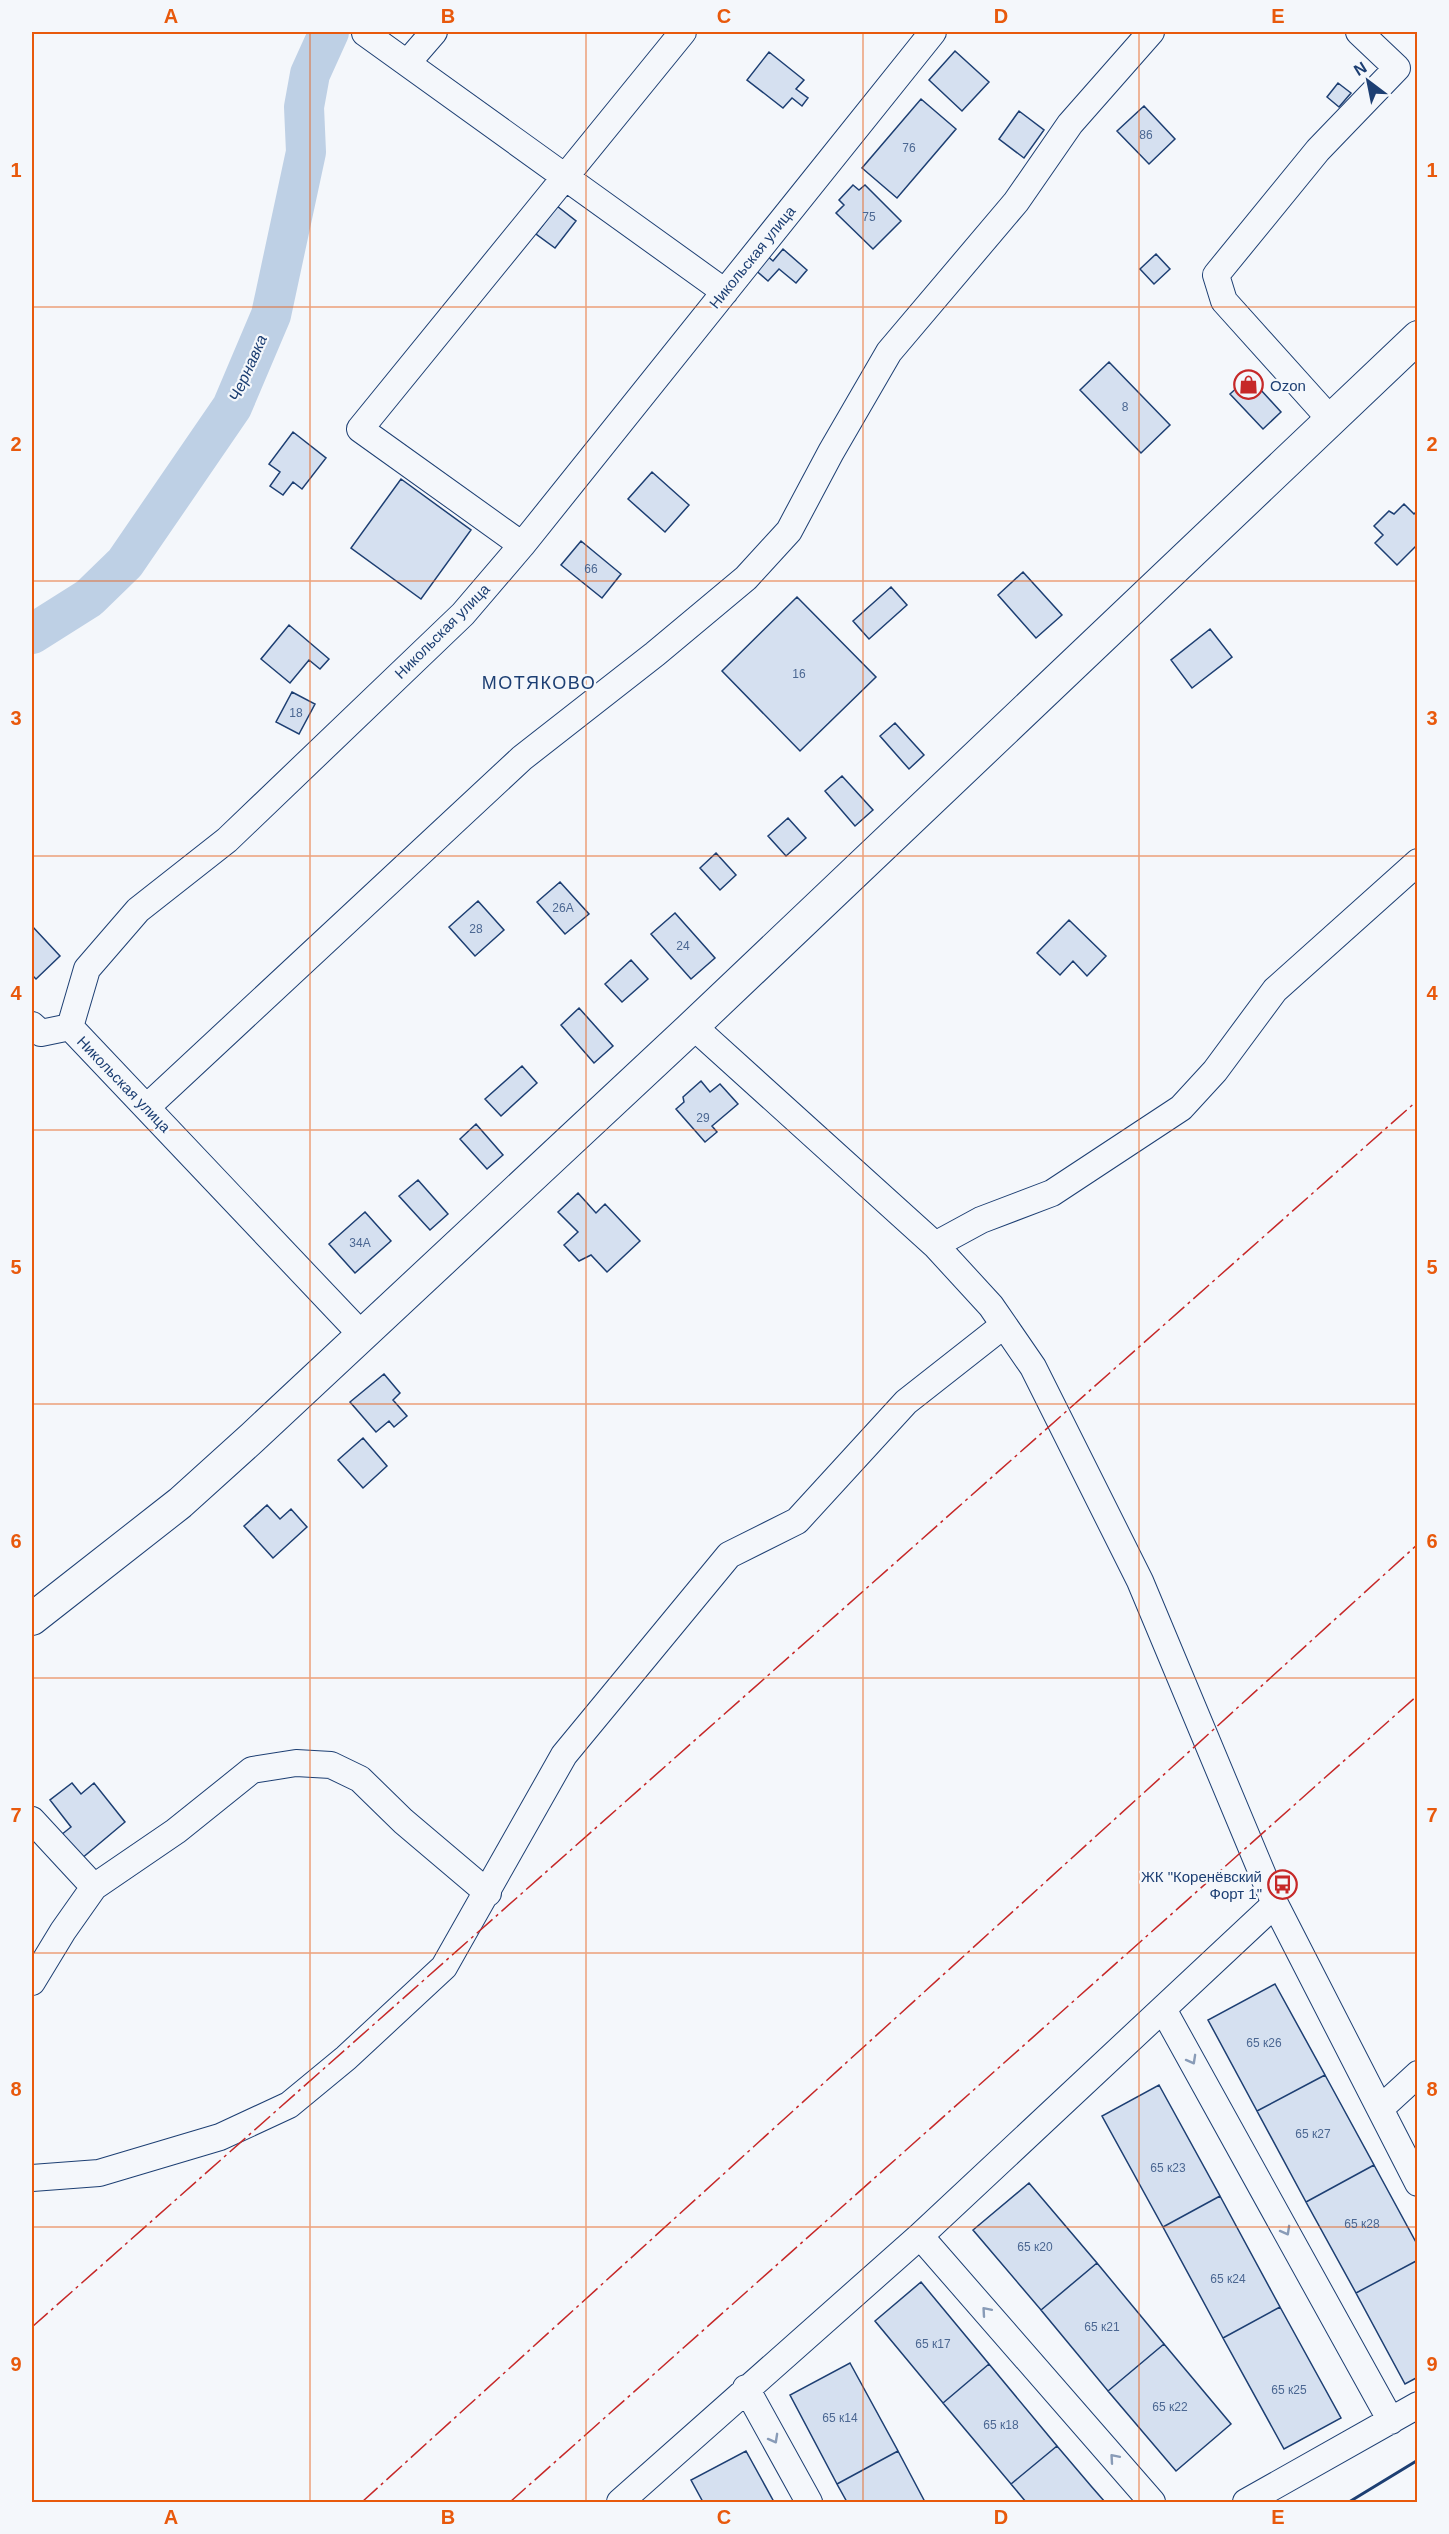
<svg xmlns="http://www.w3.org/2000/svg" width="1449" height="2534" viewBox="0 0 1449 2534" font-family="Arial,sans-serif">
  <rect width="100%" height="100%" fill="#f4f7fb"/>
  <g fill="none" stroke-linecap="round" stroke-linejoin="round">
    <path stroke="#bed0e5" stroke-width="40" d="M 32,634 L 89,598 L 125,563 L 232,407 L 271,315 L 306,152 L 304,107 L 310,74 L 329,32"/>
  </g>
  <path fill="#d5e0f0" stroke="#1d3f73" stroke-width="1.5" d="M 955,51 L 989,82 L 962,111 L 929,80 Z
    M 769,52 L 804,80 L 796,89 L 808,98 L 802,106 L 792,98 L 783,108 L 747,80 Z
    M 1338,83 L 1351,93 L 1339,107 L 1327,97 Z
    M 921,99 L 956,129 L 897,198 L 862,168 Z
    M 1144,106 L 1175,139 L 1149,164 L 1117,131 Z
    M 1019,111 L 1044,130 L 1024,158 L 999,139 Z
    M 853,185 L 859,190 L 865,185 L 901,221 L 873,249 L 836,213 L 844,205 L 839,200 Z
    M 557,206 L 576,221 L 555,248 L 536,234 Z
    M 783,249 L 807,270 L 796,283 L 779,269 L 768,281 L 753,268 L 765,254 L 773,261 Z
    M 1156,254 L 1170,269 L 1154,284 L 1140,269 Z
    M 1109,362 L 1170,425 L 1141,453 L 1080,390 Z
    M 1249,377 L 1281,412 L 1263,429 L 1230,394 Z
    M 293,432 L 326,458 L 302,489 L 293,482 L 283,495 L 270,486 L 280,472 L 269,464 Z
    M 652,472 L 689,505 L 665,532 L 628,499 Z
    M 401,479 L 471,530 L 421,599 L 351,548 Z
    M 1404,504 L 1414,514 L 1418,510 L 1418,544 L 1397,565 L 1375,543 L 1383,535 L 1374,526 L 1389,511 L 1394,514 Z
    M 581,541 L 621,574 L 602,598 L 561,565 Z
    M 1023,572 L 1062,615 L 1036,638 L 998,595 Z
    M 891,587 L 907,605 L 869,639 L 853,621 Z
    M 797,597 L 876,677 L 800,751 L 722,671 Z
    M 289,625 L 329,659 L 320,669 L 309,660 L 290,683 L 261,659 Z
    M 1210,629 L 1232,657 L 1192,688 L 1171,660 Z
    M 292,692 L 315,704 L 299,734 L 276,722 Z
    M 895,723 L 924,755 L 909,769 L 880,736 Z
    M 842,776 L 873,810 L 855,826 L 825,791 Z
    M 788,818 L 806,838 L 786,856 L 768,836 Z
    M 716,853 L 736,875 L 720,890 L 700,868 Z
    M 560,882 L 589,914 L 565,934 L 537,902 Z
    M 478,901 L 504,930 L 475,956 L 449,927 Z
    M 675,913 L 715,958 L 691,979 L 651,934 Z
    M 1069,920 L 1106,956 L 1087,976 L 1073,961 L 1060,975 L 1037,953 Z
    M 32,926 L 60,956 L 36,979 L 32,975 Z
    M 631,960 L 648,979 L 622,1002 L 605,984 Z
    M 579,1008 L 613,1046 L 594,1063 L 561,1025 Z
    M 522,1066 L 537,1083 L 501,1116 L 485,1099 Z
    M 701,1081 L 710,1092 L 720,1084 L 738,1104 L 712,1126 L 717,1132 L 705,1142 L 676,1109 L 684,1102 L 683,1097 Z
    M 476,1124 L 503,1155 L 487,1169 L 460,1139 Z
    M 418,1180 L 448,1214 L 430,1230 L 399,1196 Z
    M 578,1193 L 596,1213 L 605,1204 L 640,1241 L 607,1272 L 591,1255 L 579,1261 L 564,1245 L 578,1232 L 558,1212 Z
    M 365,1212 L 391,1241 L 355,1273 L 329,1244 Z
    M 384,1374 L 400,1393 L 393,1400 L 407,1416 L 394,1427 L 389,1421 L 376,1432 L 350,1402 Z
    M 363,1438 L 387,1466 L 363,1488 L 338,1460 Z
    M 267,1505 L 280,1519 L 291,1509 L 307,1527 L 273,1558 L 244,1526 Z
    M 72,1783 L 81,1794 L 94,1783 L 125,1822 L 81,1859 L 61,1835 L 71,1827 L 50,1800 Z
    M 1275,1984 L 1325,2075 L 1257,2111 L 1208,2020 Z
    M 1325,2075 L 1374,2165 L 1306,2202 L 1257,2111 Z
    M 1159,2085 L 1220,2196 L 1163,2227 L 1102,2116 Z
    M 1374,2165 L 1418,2246 L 1418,2260 L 1356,2293 L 1306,2202 Z
    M 1029,2183 L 1097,2263 L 1041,2310 L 973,2230 Z
    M 1220,2196 L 1280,2307 L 1223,2338 L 1163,2227 Z
    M 1418,2260 L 1418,2377 L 1405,2384 L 1356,2293 Z
    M 1097,2263 L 1164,2344 L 1108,2391 L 1041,2310 Z
    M 921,2282 L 989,2364 L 943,2403 L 875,2321 Z
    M 1280,2307 L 1341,2418 L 1284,2449 L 1223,2338 Z
    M 1164,2344 L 1231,2424 L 1176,2471 L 1108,2391 Z
    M 850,2363 L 898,2451 L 837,2484 L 790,2395 Z
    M 989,2364 L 1057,2446 L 1011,2484 L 943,2403 Z
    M 1057,2446 L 1091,2486 L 1105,2502 L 1026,2502 L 1011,2484 Z
    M 746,2451 L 774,2502 L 703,2502 L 691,2480 Z
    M 898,2451 L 925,2502 L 847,2502 L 837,2484 Z"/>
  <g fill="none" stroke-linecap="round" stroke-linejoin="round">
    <defs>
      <path id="minor" d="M 365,33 L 725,292
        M 408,62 L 434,32
        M 1331,420 L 1224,301 L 1216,275 L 1318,150 L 1397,68 L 1359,32
        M 522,545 L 360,429 L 683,32
        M 32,1025 L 41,1033 L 70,1027
        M 693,1026 L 935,1245 L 991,1306 L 1033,1367 L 1140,1581 L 1275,1904 L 1418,2183
        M 70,1027 L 87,969 L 138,910 L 227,840 L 463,614 L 522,545 L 933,32
        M 70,1027 L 361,1334
        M 147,1107 L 522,758 L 655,654 L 746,578 L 789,531 L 831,452 L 889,352 L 1016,202 L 1070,124 L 1151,32
        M 935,1245 L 981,1220 L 1052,1193 L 1181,1108 L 1215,1071 L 1275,990 L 1418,862
        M 32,1820 L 94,1887
        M 32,1982 L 63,1931 L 94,1887 L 176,1831 L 252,1770 L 296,1763 L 331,1765 L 360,1779 L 403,1821 L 488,1893
        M 1163,2009 L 1391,2421
        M 1381,2108 L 1418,2074
        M 32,2178 L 99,2173 L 220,2137 L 289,2105 L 346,2058 L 444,1967 L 564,1755 L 729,1555 L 797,1521 L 906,1402 L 1004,1325
        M 920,2236 L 1152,2502
        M 746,2388 L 809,2502
        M 620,2502 L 920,2236 L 1275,1904
        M 1246,2502 L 1418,2405"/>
      <path id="major" d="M 32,1619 L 180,1503 L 253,1437 L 693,1026 L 1418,337"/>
    </defs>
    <use href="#minor" stroke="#1d3f73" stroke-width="28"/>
    <use href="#major" stroke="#1d3f73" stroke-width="34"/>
    <use href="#minor" stroke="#f4f7fb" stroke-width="26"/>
    <use href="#major" stroke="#f4f7fb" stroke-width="32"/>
    <path stroke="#1d3f73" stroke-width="3" d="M 1349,2502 L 1418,2460"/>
    <path stroke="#c62828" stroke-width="1.5" stroke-dasharray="21 4.5 3 4.5" stroke-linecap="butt" d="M 32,2327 L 1418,1100
      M 362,2502 L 1418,1544
      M 510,2502 L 1418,1695"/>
  </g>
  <defs><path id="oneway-chevron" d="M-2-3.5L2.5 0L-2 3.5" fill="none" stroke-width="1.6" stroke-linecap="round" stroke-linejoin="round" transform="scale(1.5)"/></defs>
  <g stroke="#889bb7">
    <use href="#oneway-chevron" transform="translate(1192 2060) rotate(61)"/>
    <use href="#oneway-chevron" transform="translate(1286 2231) rotate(61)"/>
    <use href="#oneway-chevron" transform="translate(986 2311) rotate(-131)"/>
    <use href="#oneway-chevron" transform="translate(774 2439) rotate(61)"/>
    <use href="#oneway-chevron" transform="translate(1114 2458) rotate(-131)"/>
  </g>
  <path fill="none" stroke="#e8590c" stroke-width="1.5" stroke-opacity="0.55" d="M 310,32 L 310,2502M 586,32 L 586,2502M 863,32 L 863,2502M 1139,32 L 1139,2502M 32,307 L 1418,307M 32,581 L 1418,581M 32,856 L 1418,856M 32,1130 L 1418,1130M 32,1404 L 1418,1404M 32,1678 L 1418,1678M 32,1953 L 1418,1953M 32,2227 L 1418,2227"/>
  <defs>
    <symbol id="shop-ring" viewBox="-11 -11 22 22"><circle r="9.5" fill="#f4f7fb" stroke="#c62828" stroke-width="1.5"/><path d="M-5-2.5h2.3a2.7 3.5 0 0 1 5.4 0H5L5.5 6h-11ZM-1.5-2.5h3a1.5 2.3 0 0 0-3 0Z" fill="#c62828"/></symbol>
    <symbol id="bus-ring" viewBox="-11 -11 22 22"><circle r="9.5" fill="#f4f7fb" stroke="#c62828" stroke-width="1.5"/><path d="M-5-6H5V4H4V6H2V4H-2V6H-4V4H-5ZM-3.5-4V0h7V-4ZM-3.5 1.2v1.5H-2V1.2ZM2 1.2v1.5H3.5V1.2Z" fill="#c62828"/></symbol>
  </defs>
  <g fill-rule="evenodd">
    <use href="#shop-ring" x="1232" y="368" width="33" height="33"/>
    <use href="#bus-ring" x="1266" y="1868" width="33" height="33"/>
  </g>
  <g text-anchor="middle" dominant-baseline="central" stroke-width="4.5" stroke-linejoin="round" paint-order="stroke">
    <g font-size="12" fill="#4b6792">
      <text x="1146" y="135">86</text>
      <text x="909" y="148">76</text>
      <text x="869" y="217">75</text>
      <text x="1125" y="407">8</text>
      <text x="591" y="569">66</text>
      <text x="799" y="674">16</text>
      <text x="296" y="713">18</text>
      <text x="563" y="908">26А</text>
      <text x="476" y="929">28</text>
      <text x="683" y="946">24</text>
      <text x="703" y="1118">29</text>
      <text x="360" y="1243">34А</text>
      <text x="1264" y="2043">65 к26</text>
      <text x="1313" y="2134">65 к27</text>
      <text x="1168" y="2168">65 к23</text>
      <text x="1362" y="2224">65 к28</text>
      <text x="1035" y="2247">65 к20</text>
      <text x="1228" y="2279">65 к24</text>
      <text x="1102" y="2327">65 к21</text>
      <text x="933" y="2344">65 к17</text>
      <text x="1289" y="2390">65 к25</text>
      <text x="1170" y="2407">65 к22</text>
      <text x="840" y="2418">65 к14</text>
      <text x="1001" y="2425">65 к18</text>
    </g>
    <g font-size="15" fill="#1d3f73" stroke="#f4f7fb">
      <text transform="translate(752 257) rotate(-51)">Никольская улица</text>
      <text transform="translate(442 631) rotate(-45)">Никольская улица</text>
      <text transform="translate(124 1084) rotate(46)">Никольская улица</text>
    </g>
    <g font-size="15" fill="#1d3f73" stroke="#f4f7fb" text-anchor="start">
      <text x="1270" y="385">Ozon</text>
      <text x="1262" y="1876" text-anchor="end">ЖК "Коренёвский<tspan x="1262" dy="17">Форт 1"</tspan></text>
    </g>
    <g font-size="16" font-style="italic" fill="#1d3f73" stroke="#f4f7fb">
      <text transform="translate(248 368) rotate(-66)">Чернавка</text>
    </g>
    <g font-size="18" letter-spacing="1.5" fill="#1d3f73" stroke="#f4f7fb">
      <text x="539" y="683">МОТЯКОВО</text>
    </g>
  </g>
  <rect width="1449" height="2534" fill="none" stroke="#f4f7fb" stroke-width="66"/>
  <g transform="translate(1368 81) rotate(328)" stroke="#f4f7fb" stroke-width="4.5" paint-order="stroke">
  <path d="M0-4.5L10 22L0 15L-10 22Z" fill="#1d3f73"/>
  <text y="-9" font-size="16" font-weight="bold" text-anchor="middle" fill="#1d3f73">N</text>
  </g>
  <rect x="33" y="33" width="1383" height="2468" fill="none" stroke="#e8590c" stroke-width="2"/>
  <g font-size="20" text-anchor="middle" font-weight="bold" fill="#e8590c">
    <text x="171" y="23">A</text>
    <text x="448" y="23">B</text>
    <text x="724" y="23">C</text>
    <text x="1001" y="23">D</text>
    <text x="1278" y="23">E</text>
    <text x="16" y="177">1</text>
    <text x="1432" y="177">1</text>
    <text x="16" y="451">2</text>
    <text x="1432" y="451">2</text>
    <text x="16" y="725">3</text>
    <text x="1432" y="725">3</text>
    <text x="16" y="1000">4</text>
    <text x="1432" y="1000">4</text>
    <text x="16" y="1274">5</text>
    <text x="1432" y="1274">5</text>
    <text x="16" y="1548">6</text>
    <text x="1432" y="1548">6</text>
    <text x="16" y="1822">7</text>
    <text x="1432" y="1822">7</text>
    <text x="16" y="2096">8</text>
    <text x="1432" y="2096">8</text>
    <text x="16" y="2371">9</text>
    <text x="1432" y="2371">9</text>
    <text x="171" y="2524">A</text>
    <text x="448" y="2524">B</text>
    <text x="724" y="2524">C</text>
    <text x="1001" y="2524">D</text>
    <text x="1278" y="2524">E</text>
  </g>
</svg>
